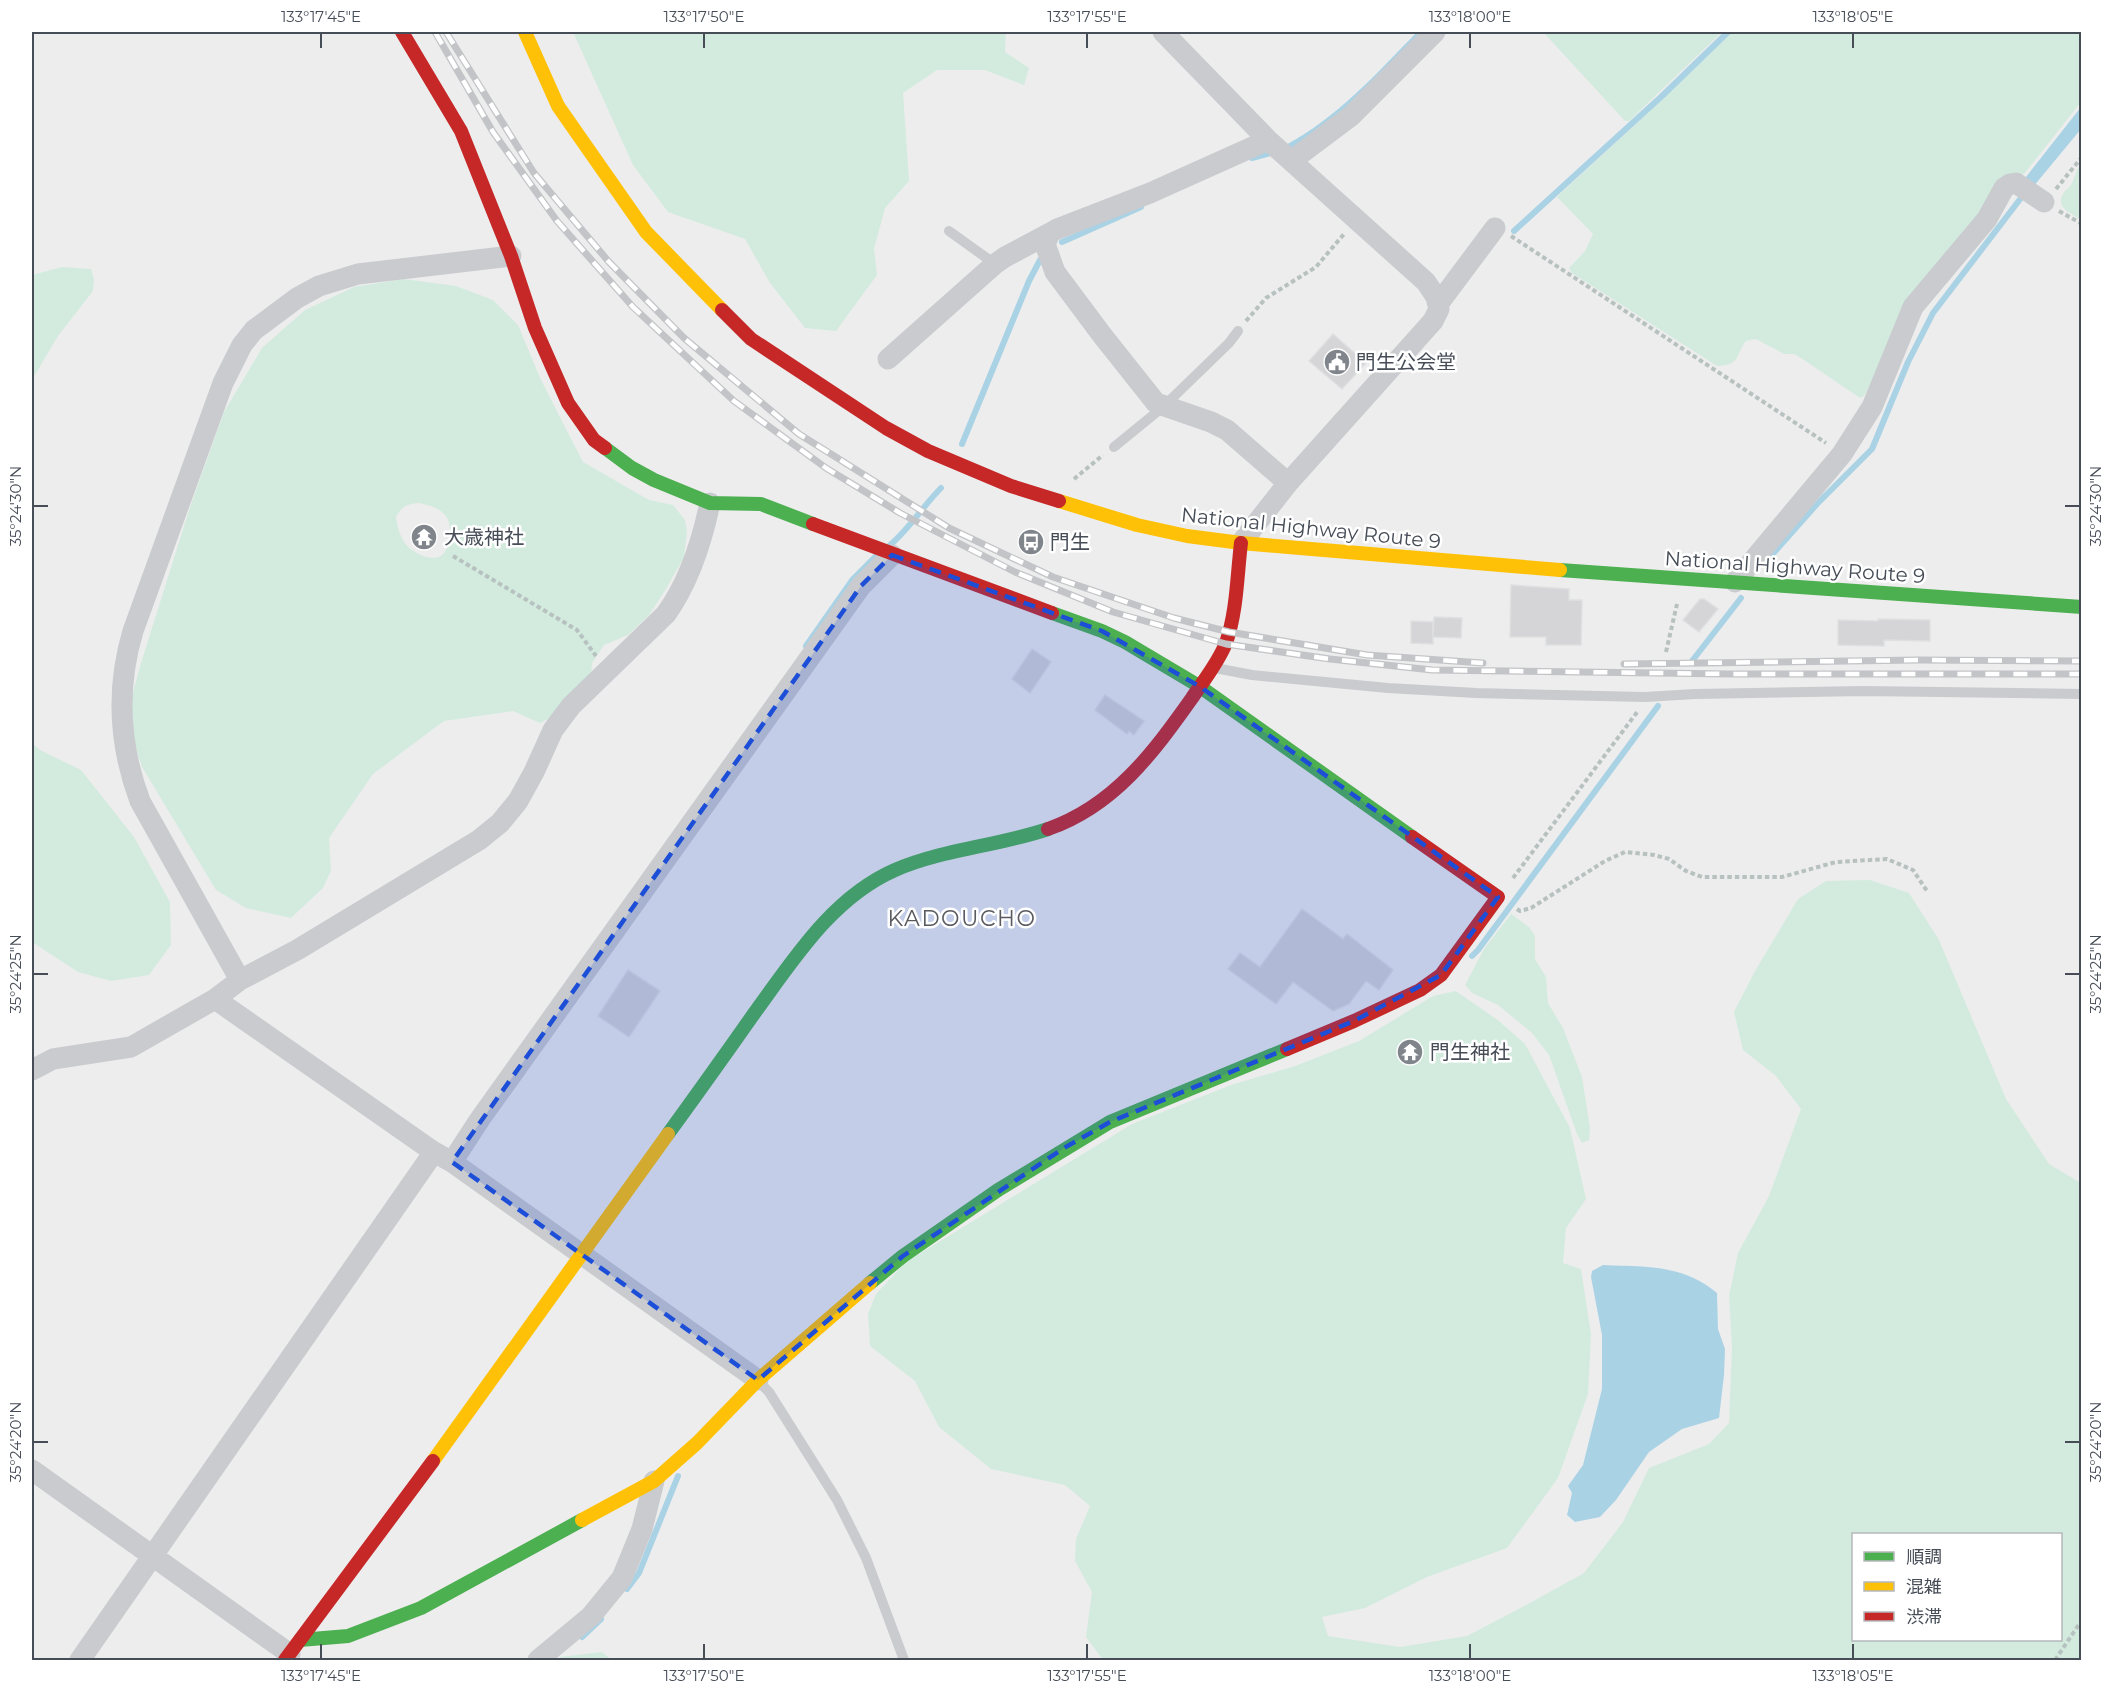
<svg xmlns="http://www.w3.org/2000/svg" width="2113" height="1692" viewBox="0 0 2113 1692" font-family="Montserrat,'Noto Sans JP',sans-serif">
  <rect width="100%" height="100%" fill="#ededed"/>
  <path fill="#d3ebdf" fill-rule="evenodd" d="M 573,32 L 1006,32 L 1005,52 L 1029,68 L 1024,85 L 985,70 L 937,70 L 903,93 L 909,181 L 885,208 L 874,249 L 877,275 L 836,331 L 805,328 L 770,283 L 745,239 L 668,212 L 633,165 Z
    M 1543,32 L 1722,32 L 1629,121 L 1625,121 Z
    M 1731,32 L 2081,32 L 2081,102 L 2024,174 L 2008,176 L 1864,396 L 1860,398 L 1801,358 L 1794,354 L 1784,354 L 1756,339 L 1746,341 C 1735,355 1741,365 1717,366 L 1572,273 L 1569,268 L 1585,251 L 1593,234 L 1557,197 L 1560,194 L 1663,99 Z
    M 2081,163 L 2081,220 C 2070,213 2054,207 2064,192 C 2066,190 2069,188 2071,185 C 2075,178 2076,170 2081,163 Z
    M 62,267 L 91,269 L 94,279 L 93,291 L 58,336 L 32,380 L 32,275 Z
    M 404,279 L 456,286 L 493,300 L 518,325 L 541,380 L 583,462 L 649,500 L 673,505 L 685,520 L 687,532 L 684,557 L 666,589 L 649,615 L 628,635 L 604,645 L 592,663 L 591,679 L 561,713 L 540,723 L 513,711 L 444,721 L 373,774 L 329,838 L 331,871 L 323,888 L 291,918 L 246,908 L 216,890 L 142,767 L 126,718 L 141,663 L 190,507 L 224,412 L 262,348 L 305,310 L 354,287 ZM 419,503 C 428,505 438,507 445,515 C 453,524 452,551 439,557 C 427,561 408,550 403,540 C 399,533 397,525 396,517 C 402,506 407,504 419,503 Z
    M 32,743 L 40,750 L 81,770 L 134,837 L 170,902 L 171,945 L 149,975 L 111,981 L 78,972 L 32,942 Z
    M 1870,880 L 1909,893 L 1939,940 L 2006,1099 L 2049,1164 L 2081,1183 L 2081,1660 L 1103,1660 L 1086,1637 L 1092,1592 L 1075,1561 L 1076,1539 L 1090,1506 L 1065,1485 L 991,1469 L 939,1427 L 915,1381 L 870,1346 L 868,1314 L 876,1294 L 906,1262 L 1132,1124 L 1231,1085 L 1295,1066 L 1359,1041 L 1433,996 L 1456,991 L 1499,1021 L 1525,1044 L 1570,1128 L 1586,1199 L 1566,1228 L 1563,1263 L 1581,1269 L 1591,1334 L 1588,1394 L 1558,1478 L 1507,1548 L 1427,1577 L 1365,1608 L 1322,1617 L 1328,1636 L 1400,1647 L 1467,1636 L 1528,1604 L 1584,1573 L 1623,1522 L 1649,1468 L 1709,1444 L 1729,1423 L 1732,1347 L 1729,1296 L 1738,1253 L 1769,1196 L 1801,1109 L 1776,1076 L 1743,1050 L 1734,1012 L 1755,971 L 1798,899 L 1826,881 ZM 1854,1534 L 2060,1534 L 2060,1640 L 1854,1640 Z
    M 1511,914 L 1529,927 L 1535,936 L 1535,959 L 1546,977 L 1548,1003 L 1563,1028 L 1582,1077 L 1590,1128 L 1589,1140 L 1582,1143 L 1577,1134 L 1549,1055 L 1532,1033 L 1498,1005 L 1472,993 L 1465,985 L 1484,949 Z
    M 602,1652 L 612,1660 L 557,1660 L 560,1657 Z"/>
  <path fill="#aad2e5" d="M 1417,32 L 1428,32 L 1356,105 L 1291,153 L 1284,146 C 1337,118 1376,74 1417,32 Z
    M 2081,107 L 2081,129 L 2033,187 L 2026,183 L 2026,177 Z
    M 1603,1265 C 1645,1267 1683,1264 1717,1293 L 1718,1329 L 1725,1349 L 1724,1375 L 1719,1418 L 1682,1429 L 1649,1452 L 1616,1500 L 1600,1517 L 1575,1522 L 1567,1515 L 1572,1493 L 1568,1486 L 1583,1465 L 1602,1389 L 1602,1335 L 1591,1277 L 1592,1271 Z"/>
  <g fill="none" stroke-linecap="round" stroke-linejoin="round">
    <path stroke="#aad2e5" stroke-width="6" d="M 1252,158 L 1274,152
      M 1514,231 L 1662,96 L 1728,32
      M 1062,242 L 1141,207
      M 962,444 L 1029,281 L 1040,260
      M 890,545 C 910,528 923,506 941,488
      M 1769,558 L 1817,504 L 1872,449 L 1908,362 L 1933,313 L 2024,194
      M 806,646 L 853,579 L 875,557
      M 1692,661 L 1741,598
      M 1472,956 L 1478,950 L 1658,706
      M 627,1589 L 639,1573 L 678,1476
      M 582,1637 L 601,1619"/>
  </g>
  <path fill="#d5d5d7" stroke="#dedfe0" stroke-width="1.5" d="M 1333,334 L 1366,363 L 1342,389 L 1309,361 Z
    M 1511,585 L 1569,589 L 1569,600 L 1582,600 L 1581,645 L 1546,645 L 1546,637 L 1510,637 Z
    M 1700,599 L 1704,599 L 1718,609 L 1699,632 L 1683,620 Z
    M 1434,617 L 1462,618 L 1461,638 L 1433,637 Z
    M 1878,619 L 1930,620 L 1930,641 L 1884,640 L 1884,646 L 1838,645 L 1838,620 L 1878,621 Z
    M 1411,621 L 1433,622 L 1433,644 L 1411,643 Z
    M 1032,649 L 1051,662 L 1030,693 L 1012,679 Z
    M 1105,695 L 1144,721 L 1134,735 L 1129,731 L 1127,734 L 1095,710 Z
    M 1302,909 L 1343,939 L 1347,934 L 1393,970 L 1379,990 L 1366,981 L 1349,1004 L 1333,1011 L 1293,982 L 1276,1004 L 1228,969 L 1240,953 L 1260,967 Z
    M 628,970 L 660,991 L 629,1037 L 598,1016 Z"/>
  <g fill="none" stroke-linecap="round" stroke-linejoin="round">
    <path stroke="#b7c1bf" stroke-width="4" stroke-dasharray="4.5 3" stroke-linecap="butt" d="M 2056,189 L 2082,157
      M 2059,211 L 2082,224
      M 1511,236 L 1826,443
      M 1246,321 L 1266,298 L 1316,267 L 1344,234
      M 1074,479 L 1103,455
      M 453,556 L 577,630 L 596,656
      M 1666,652 L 1677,604
      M 1513,878 L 1638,711
      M 1517,909 L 1520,911 L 1531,908 L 1605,861 L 1625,852 L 1654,855 L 1669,859 L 1686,871 L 1702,877 L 1782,877 L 1836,862 L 1887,859 L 1913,870 L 1927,891
      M 2055,1660 L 2082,1620"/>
    <path stroke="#c9cbce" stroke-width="10" d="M 949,231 L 995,264
      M 1114,447 L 1163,407 L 1229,343 L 1238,331
      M 1215,668 L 1252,675 L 1388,688 L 1476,693 L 1645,697 L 1695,694 L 1864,691 L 2082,694
      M 758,1381 L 769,1392 L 837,1500 L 866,1558 L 904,1660"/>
    <path stroke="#c9cbce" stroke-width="21" d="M 1163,32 L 1268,140 L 1426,282 L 1436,297 L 1439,309 L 1433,321 L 1288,483 L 1241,543
      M 1268,140 L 1150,193 L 1057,229 L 1050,233 L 1045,244 L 1055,272 L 1102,335 L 1156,403 L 1211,422 L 1227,430 L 1288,483
      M 1291,161 L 1351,116 L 1435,32
      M 1439,303 L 1495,228
      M 888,359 L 995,264 L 1005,257 L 1050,233
      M 1735,582 L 1842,454 L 1872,407 L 1913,307 L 1987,219 L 2004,188 L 2010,184 L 2016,183 L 2044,202
      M 240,980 L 140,801 C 119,745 116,688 133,631 L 223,383 L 242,345 L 254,330 L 297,298 L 319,286 L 358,274 L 511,256
      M 215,999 L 434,1152 L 452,1162 L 758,1380
      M 32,1070 L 53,1059 L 131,1047 L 215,999 L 240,980 L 297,950 L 479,840 L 500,823 L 518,801 L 534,772 L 553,730 L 571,706 L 666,614 C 689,582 702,541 710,503
      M 452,1162 L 480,1119 L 861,586 L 892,555
      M 32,1470 L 290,1654
      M 80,1660 L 434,1152
      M 538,1660 L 591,1616 L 622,1578 L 642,1529 L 654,1481"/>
    <path stroke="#4caf50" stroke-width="14" d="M 605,448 L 632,468 L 654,480 L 710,503 L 761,504 L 813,524
      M 1560,570 L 2082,607
      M 1052,613 L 1102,631 L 1125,642 L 1199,686 L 1412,837
      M 668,1134 C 697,1094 725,1055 753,1015 C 792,962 831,898 895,870 C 944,849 998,846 1048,829
      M 870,1283 L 903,1256 L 998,1190 L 1110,1122 L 1287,1049
      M 300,1640 L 348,1636 L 421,1608 L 582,1520"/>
    <path stroke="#ffc107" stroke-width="14" d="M 525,32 L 558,106 L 646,232 L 722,310
      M 1059,501 L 1137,525 L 1187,536 L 1241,543 L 1560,570
      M 433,1461 L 668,1134
      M 582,1520 L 654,1481 L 697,1443 L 758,1380 L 870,1283"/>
    <path stroke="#c62828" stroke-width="14" d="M 402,32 L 461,131 L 511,256 L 535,328 L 568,403 L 594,440 L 605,448
      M 722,310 L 751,339 L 886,428 L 928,451 L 1011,486 L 1059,501
      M 813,524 L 1052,613
      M 1048,829 C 1114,806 1153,753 1192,698 C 1204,680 1218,663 1226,643 C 1237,611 1237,576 1241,543
      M 1287,1049 L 1354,1021 L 1420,990 L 1441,975 L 1498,897 L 1412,837
      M 285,1660 L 433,1461"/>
    <defs>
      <path id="rail" d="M 435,32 L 493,132 L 557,221 L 633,307 L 734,401 L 826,468 L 900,513 L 1015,572 L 1113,612 L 1226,644 L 1330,659 L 1432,670 L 1729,674 L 2082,674
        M 446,32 L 534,173 L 609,262 L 684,338 L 799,434 L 949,528 L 1053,577 L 1174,618 L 1229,632 L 1367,655 L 1483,663
        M 1624,664 L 1918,660 L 2082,661"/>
    </defs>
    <use href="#rail" stroke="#c3c4c7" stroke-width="7"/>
    <use href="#rail" stroke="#fff" stroke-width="4.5" stroke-dasharray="14" stroke-linecap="butt"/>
  </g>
  <path fill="#1d4ed8" fill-opacity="0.2" stroke="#1d4ed8" stroke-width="4.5" stroke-dasharray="12 8" stroke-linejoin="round" d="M 892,555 L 1102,631 L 1199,686 L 1498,897 L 1441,975 L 1354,1021 L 1110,1122 L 1064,1148 L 903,1256 L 758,1380 L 452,1162 L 861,586 Z"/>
  <path fill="none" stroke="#464d57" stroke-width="2" d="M 321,33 L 321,48M 704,33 L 704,48M 1087,33 L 1087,48M 1470,33 L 1470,48M 1853,33 L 1853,48M 33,506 L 48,506M 2065,506 L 2080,506M 33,974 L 48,974M 2065,974 L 2080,974M 33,1442 L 48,1442M 2065,1442 L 2080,1442M 321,1644 L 321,1659M 704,1644 L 704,1659M 1087,1644 L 1087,1659M 1470,1644 L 1470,1659M 1853,1644 L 1853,1659"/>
  <defs>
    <symbol id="civic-disc" viewBox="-11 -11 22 22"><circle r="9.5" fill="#80858c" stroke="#fff"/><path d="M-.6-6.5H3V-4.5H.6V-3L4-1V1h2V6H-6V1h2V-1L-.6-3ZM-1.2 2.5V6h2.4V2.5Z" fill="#fff"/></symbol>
    <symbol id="temple-disc" viewBox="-11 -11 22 22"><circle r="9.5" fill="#80858c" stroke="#fff"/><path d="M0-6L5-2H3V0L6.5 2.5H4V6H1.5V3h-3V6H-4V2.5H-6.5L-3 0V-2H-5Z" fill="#fff"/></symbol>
    <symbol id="bus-disc" viewBox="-11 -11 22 22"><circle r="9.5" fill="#80858c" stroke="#fff"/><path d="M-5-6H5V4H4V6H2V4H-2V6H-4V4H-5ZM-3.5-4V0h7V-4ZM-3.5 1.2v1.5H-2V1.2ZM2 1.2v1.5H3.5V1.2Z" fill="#fff"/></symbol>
  </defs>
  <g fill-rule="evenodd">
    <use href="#civic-disc" x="1322" y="347" width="30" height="30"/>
    <use href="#temple-disc" x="409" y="522" width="30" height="30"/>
    <use href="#bus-disc" x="1016" y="527" width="30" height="30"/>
    <use href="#temple-disc" x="1395" y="1037" width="30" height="30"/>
  </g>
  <g text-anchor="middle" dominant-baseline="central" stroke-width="5" stroke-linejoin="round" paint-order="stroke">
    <g font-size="20" fill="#464d57" stroke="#fff" text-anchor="start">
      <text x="1356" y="362">門生公会堂</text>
      <text x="444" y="537">大歳神社</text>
      <text x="1050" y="542">門生</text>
      <text x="1430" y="1052">門生神社</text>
    </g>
    <g font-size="20" fill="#464d57" stroke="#fff">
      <text transform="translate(1311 528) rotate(6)">National Highway Route 9</text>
      <text transform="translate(1795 567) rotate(4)">National Highway Route 9</text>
    </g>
    <g font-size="22" letter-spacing="1.5" fill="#595b60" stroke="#fff">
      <text x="962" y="918">KADOUCHO</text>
    </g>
  </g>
  <rect width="2113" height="1692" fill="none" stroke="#ffffff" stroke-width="66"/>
  <rect x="1852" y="1533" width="210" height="108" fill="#ffffff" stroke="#b5b8bc" stroke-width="1.5"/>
  <rect x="1864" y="1552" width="30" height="9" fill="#4caf50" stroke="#b5b8bc" stroke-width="1.5"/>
  <text x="1906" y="1563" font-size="18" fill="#464d57">順調</text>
  <rect x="1864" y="1582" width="30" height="9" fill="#ffc107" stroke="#b5b8bc" stroke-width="1.5"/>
  <text x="1906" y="1593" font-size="18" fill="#464d57">混雑</text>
  <rect x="1864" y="1612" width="30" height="9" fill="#c62828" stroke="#b5b8bc" stroke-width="1.5"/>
  <text x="1906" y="1623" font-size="18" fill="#464d57">渋滞</text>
  <rect x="33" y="33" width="2047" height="1626" fill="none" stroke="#464d57" stroke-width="2"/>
  <g font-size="15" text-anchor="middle" fill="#464d57">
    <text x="321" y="22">133°17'45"E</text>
    <text x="704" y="22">133°17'50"E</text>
    <text x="1087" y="22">133°17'55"E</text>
    <text x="1470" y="22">133°18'00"E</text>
    <text x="1853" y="22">133°18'05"E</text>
    <text transform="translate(16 506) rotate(-90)" y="5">35°24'30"N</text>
    <text transform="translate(2096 506) rotate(-90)" y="5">35°24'30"N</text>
    <text transform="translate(16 974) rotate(-90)" y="5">35°24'25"N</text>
    <text transform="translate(2096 974) rotate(-90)" y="5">35°24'25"N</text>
    <text transform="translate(16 1442) rotate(-90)" y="5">35°24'20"N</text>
    <text transform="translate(2096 1442) rotate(-90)" y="5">35°24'20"N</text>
    <text x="321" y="1681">133°17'45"E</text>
    <text x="704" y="1681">133°17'50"E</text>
    <text x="1087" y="1681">133°17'55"E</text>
    <text x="1470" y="1681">133°18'00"E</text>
    <text x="1853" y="1681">133°18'05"E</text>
  </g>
</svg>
